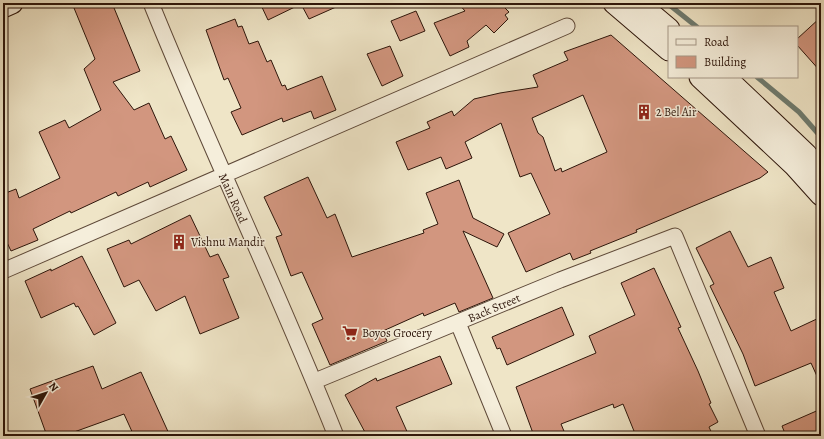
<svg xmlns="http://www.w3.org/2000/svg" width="824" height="439" viewBox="0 0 824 439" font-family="Alegreya,serif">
  <rect width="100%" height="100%" fill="#efe5c7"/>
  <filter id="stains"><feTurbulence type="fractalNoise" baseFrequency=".005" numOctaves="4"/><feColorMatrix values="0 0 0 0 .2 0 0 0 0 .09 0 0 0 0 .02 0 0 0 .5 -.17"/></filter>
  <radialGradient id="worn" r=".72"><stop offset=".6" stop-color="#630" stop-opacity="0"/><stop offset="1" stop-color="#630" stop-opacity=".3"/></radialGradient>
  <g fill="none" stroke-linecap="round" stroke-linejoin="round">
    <path stroke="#6e7b6f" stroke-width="5" d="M 667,3 L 697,27
      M 757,77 L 799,112 L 821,137"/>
  </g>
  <path fill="#d2967f" stroke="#2d150a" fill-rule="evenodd" d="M 87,3 L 112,3 L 140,71 L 113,82 L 134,110 L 149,103 L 165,139 L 171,136 L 187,170 L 150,187 L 148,182 L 118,196 L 116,192 L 71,213 L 70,211 L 33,229 L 38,240 L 11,251 L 3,234 L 3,194 L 16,189 L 19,198 L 60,178 L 39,132 L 65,120 L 69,128 L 101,110 L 84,69 L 95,59 L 74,8 Z
    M 260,3 L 345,3 L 309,19 L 301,4 L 268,20 Z
    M 458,3 L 500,3 L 509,12 L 505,15 L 508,19 L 494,33 L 486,25 L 467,41 L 469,47 L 450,56 L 434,23 L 465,11 Z
    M 416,11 L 425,31 L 400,41 L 391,21 Z
    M 821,17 L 821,72 L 797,45 L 797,39 Z
    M 235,19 L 238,27 L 242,26 L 249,44 L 258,41 L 267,62 L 271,60 L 282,86 L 285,85 L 287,90 L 322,76 L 336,110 L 314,119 L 311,111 L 283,122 L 282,118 L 242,135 L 231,112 L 241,108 L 228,78 L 224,80 L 206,30 Z
    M 611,35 L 768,172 L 760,178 L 636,230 L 637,232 L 590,251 L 591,253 L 573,260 L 570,253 L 526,272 L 508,233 L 550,214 L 531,173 L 520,177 L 501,123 L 465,142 L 472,158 L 446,169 L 441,157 L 408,170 L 396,142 L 430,128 L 427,122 L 452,111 L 454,116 L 474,99 L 500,93 L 538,87 L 533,75 L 568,60 L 564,52 ZM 583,95 L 607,152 L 562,172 L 561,168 L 555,171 L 543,137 L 538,133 L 532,118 Z
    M 390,46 L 403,76 L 382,86 L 367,54 Z
    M 308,177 L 327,218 L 335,214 L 352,257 L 424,233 L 423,230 L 438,224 L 426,193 L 459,180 L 473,218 L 504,234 L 497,247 L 463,231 L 493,298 L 459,312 L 455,303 L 424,316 L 423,313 L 383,331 L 387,341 L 330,365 L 312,324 L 323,319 L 302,272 L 291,276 L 276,237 L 282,235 L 264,197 Z
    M 190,215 L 210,257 L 218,254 L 229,277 L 223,279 L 239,318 L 200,334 L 185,296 L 156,311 L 139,280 L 124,287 L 107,249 L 129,240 L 131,244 Z
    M 730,231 L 748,267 L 771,257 L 784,288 L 774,292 L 791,331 L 821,317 L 821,385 L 811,363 L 755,386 L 743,354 L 710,286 L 714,284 L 696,248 Z
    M 82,256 L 116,323 L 94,335 L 78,306 L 76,307 L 74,303 L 41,318 L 25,281 L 51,269 L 51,271 Z
    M 654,268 L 681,327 L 678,328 L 698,371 L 711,403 L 709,404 L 718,422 L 709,427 L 713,436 L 636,436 L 623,404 L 614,408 L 613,404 L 561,424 L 566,436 L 534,436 L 516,387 L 596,353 L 589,336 L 635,315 L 621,283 Z
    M 562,307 L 574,335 L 507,365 L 500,348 L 497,349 L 492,337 Z
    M 440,356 L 452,384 L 396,407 L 409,436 L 367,436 L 345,395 L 376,378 L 377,381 Z
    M 93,366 L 102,389 L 141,372 L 170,436 L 134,436 L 124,414 L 63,436 L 47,436 L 30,389 Z
    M 821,409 L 821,436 L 786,436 L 782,426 Z"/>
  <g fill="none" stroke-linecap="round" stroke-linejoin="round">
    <defs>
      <path id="street" d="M 151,3 C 210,149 278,290 336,436
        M 3,271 L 567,26
        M 458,323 L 504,436
        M 315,381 L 560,280 L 675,236 L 758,436"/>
      <path id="secondary" d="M 614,3 L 669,50
        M 638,3 L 669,29
        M 3,7 L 12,3
        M 700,77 L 794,165 L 821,195
        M 725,77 L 806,154 L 821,172"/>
    </defs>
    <use href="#street" stroke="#5e4939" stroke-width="17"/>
    <use href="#secondary" stroke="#2d150a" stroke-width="23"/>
    <use href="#street" stroke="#f5eedb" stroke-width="15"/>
    <use href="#secondary" stroke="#f5eedb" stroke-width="21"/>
  </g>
  <defs>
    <symbol id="building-bare" viewBox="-9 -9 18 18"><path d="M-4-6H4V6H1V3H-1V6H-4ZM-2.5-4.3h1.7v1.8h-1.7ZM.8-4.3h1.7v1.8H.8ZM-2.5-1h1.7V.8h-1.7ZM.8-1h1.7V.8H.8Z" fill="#8f2418" stroke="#f5eedb" stroke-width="2.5" paint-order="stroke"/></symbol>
    <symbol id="supermarket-bare" viewBox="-9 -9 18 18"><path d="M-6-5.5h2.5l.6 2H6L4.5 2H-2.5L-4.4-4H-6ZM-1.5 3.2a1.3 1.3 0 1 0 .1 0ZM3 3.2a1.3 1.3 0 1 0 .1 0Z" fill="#8f2418" stroke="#f5eedb" stroke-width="2.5" paint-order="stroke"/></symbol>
  </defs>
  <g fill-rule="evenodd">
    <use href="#building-bare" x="633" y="101" width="22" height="22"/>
    <use href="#building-bare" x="168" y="231" width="22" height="22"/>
    <use href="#supermarket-bare" x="339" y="322" width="22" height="22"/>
  </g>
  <g text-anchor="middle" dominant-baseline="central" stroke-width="3" stroke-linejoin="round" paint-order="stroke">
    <g font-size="12" fill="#2d150a" stroke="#f5eedb" text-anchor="start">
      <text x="656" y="112">2 Bel Air</text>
      <text x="191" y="242">Vishnu Mandir</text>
      <text x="362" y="333">Boyos Grocery</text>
    </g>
    <g font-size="12" fill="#2d150a" stroke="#f5eedb">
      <text transform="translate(233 198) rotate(66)">Main Road</text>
      <text transform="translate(494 308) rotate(-23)">Back Street</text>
    </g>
  </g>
  <rect width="824" height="439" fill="none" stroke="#efe5c7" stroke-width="16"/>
  <rect x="4" y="4" width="816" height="431" fill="none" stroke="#2d150a" stroke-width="2"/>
  <rect x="8" y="8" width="808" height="423" fill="none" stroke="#2d150a"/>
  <rect x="668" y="26" width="130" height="52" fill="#f5eedb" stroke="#a59787"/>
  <rect x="676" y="39" width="20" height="6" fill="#f5eedb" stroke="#a59787"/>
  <text x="704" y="46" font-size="12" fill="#2d150a">Road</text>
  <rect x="676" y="56" width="20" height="12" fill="#d2967f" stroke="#a59787"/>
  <text x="704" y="66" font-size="12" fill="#2d150a">Building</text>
  <g transform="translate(46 393) rotate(51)" stroke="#f5eedb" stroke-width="3" paint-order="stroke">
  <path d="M0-3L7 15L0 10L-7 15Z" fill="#2d150a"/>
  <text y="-6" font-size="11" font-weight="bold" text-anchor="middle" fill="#2d150a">N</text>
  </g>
  <rect width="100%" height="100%" filter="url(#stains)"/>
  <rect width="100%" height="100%" fill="url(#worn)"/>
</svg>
